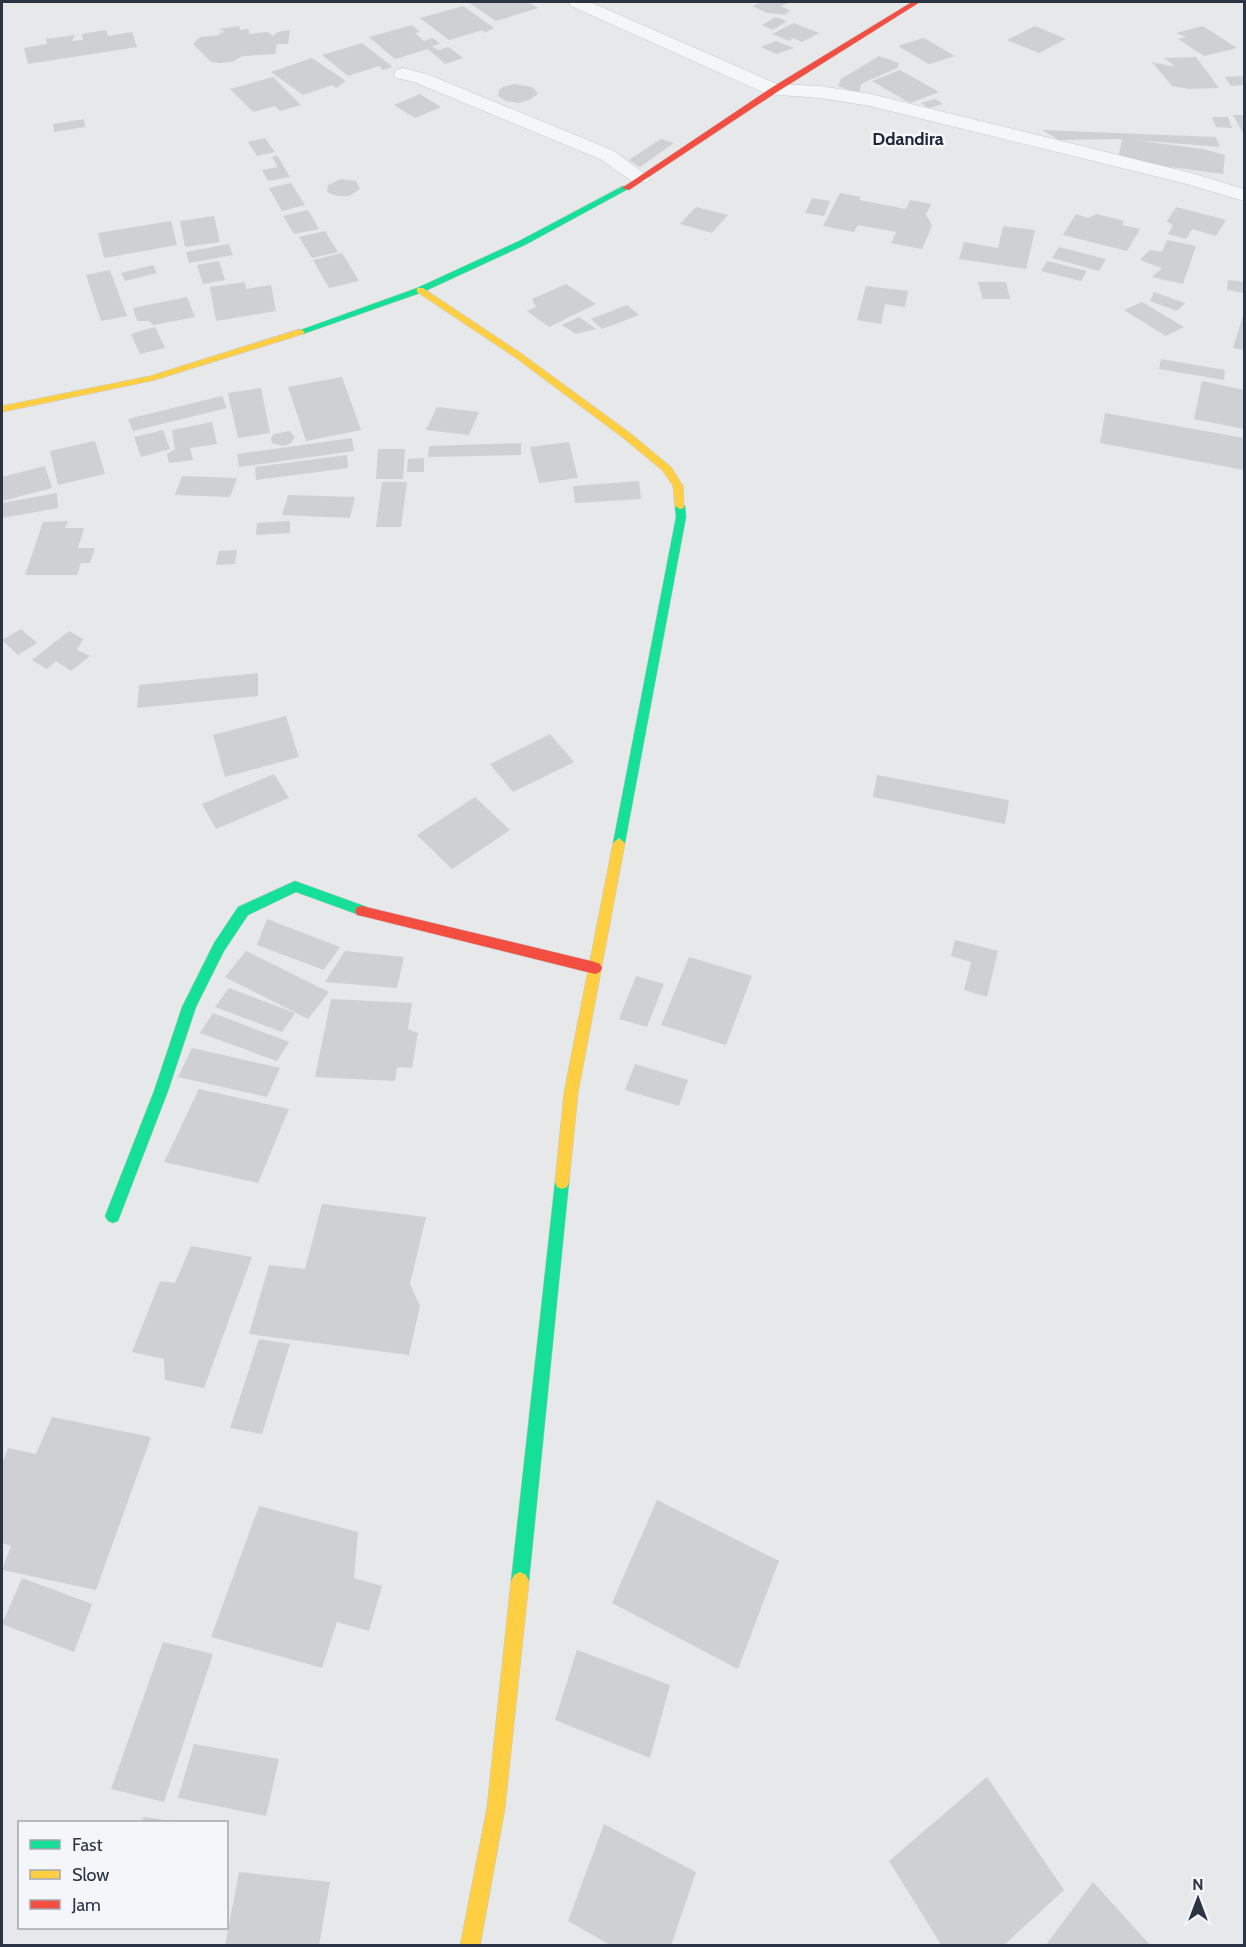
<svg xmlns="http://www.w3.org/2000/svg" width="1246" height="1947" viewBox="0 0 1246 1947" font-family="Cabin,sans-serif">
  <rect width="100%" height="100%" fill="#e6e8ea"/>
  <path fill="#ced0d3" d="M 468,2 L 528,2 L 538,8 L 496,21 Z
    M 762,2 L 791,2 L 781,6 L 791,11 L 786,13 L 788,15 L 767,13 L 752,6 Z
    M 463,6 L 494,28 L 484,33 L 483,30 L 449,40 L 420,18 Z
    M 776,17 L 787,21 L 773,30 L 762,25 Z
    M 794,23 L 819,33 L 802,42 L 793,38 L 790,41 L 772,34 Z
    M 412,25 L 420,32 L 415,33 L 424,41 L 433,38 L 440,44 L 432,46 L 438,50 L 449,47 L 463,58 L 445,64 L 428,49 L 395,59 L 369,37 Z
    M 239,26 L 240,30 L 248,29 L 250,34 L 267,32 L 273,36 L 278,32 L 290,30 L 288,44 L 277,44 L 275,54 L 243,56 L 232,62 L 220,63 L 211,62 L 193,44 L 200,37 L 220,35 L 218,33 L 225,32 L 219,29 Z
    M 1035,26 L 1066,39 L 1039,53 L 1007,40 Z
    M 1203,26 L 1237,48 L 1204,56 L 1178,39 L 1186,37 L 1176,33 Z
    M 106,30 L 108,36 L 132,32 L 137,47 L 28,64 L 24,48 L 47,44 L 46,39 L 75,35 L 72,41 L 83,40 L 82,34 Z
    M 924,38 L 955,56 L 929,64 L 898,46 Z
    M 776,41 L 794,48 L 776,54 L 761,47 Z
    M 362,43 L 393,67 L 383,70 L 379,66 L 348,76 L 322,55 Z
    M 879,56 L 899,63 L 897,68 L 861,84 L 859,94 L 838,86 L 841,79 Z
    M 1196,57 L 1219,88 L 1189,89 L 1172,86 L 1152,62 L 1176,67 L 1164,58 Z
    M 312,58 L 346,81 L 336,88 L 332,85 L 303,95 L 271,72 Z
    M 900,70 L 939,92 L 910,103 L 872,81 Z
    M 1244,76 L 1244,85 L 1231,86 L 1225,77 Z
    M 273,77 L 301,105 L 280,111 L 275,106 L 253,112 L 230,89 Z
    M 514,84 L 532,87 L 537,92 L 537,95 L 529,100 L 518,103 L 506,101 L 498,96 L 499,90 L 503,87 Z
    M 420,94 L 441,107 L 415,118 L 394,105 Z
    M 935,99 L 943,104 L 928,108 L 921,103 Z
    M 1233,115 L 1244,115 L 1244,135 Z
    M 1212,117 L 1228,117 L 1232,128 L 1216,127 Z
    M 84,119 L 85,127 L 54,132 L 53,124 Z
    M 1042,130 L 1216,137 L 1220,147 L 1134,140 L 1203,149 L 1225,155 L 1223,174 L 1118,160 L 1122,139 L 1059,140 Z
    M 265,138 L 275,152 L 257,156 L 248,142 Z
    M 661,139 L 674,143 L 640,167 L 629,160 Z
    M 277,155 L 290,177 L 268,181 L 262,170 L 278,167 L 272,157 Z
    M 341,179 L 356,181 L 360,189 L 349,196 L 338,196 L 329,193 L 327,191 L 328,185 Z
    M 291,183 L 305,205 L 282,211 L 269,188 Z
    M 840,193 L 861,197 L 859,200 L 906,209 L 910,200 L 931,204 L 926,214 L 932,226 L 922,249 L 891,243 L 896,232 L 858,225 L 854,232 L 823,226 Z
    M 812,198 L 830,201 L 824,216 L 805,213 Z
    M 696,207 L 728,215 L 712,233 L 680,224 Z
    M 1176,207 L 1226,220 L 1216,236 L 1192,229 L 1186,239 L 1168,234 L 1173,226 L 1167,221 Z
    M 308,210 L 319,229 L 294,234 L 283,216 Z
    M 1076,214 L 1088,218 L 1097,214 L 1124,221 L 1122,225 L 1140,229 L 1127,251 L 1063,235 Z
    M 214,216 L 220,242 L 185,247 L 180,221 Z
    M 171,221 L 177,245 L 104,258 L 98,233 Z
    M 1003,226 L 1035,230 L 1026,269 L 959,259 L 964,242 L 998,248 Z
    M 325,231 L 338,252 L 312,258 L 299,237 Z
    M 1167,240 L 1196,246 L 1183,284 L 1152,277 L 1162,268 L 1140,260 L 1150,250 L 1162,252 Z
    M 229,244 L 233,255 L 189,263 L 186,252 Z
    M 1059,247 L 1106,259 L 1099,271 L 1052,258 Z
    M 342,253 L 359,281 L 329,288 L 313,260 Z
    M 219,261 L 225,280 L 203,284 L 197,265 Z
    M 1047,261 L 1087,271 L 1081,281 L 1041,271 Z
    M 153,265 L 157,273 L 125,281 L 121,273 Z
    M 110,270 L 127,316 L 101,321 L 86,275 Z
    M 1228,280 L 1244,282 L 1244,293 L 1227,290 Z
    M 245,282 L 246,289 L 271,285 L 276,311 L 216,321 L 210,287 Z
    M 978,282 L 1006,282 L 1010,299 L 983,299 Z
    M 566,284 L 596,304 L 549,327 L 527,311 L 536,307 L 532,299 Z
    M 866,286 L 908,291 L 905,307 L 885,304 L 881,324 L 857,320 Z
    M 1154,292 L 1185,303 L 1177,311 L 1150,301 Z
    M 187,297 L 195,317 L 153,325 L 149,321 L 137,321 L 133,308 Z
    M 1142,302 L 1184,327 L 1166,336 L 1124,310 Z
    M 627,305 L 639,315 L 602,329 L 591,319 Z
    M 1244,312 L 1244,350 L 1233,348 Z
    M 579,317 L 596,329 L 576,334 L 562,325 Z
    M 155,327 L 165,348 L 140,354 L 131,334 Z
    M 1161,359 L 1225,370 L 1224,380 L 1159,369 Z
    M 342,377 L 361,430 L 306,441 L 288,387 Z
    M 1202,381 L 1244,390 L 1244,429 L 1194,419 Z
    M 261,388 L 270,433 L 238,438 L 228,393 Z
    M 222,396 L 227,408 L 133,431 L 128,419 Z
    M 437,407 L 479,412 L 469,435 L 426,430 Z
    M 1105,413 L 1244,438 L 1244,470 L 1100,443 Z
    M 212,422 L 217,444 L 190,448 L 193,460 L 169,463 L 167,454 L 175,449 L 172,430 Z
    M 163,430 L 170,449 L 141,457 L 134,437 Z
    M 290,431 L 295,437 L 290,444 L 283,446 L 272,443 L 271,438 L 274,434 Z
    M 352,438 L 354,451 L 239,467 L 237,454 Z
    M 95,441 L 105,474 L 58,485 L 50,451 Z
    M 569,442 L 578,478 L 539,483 L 530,447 Z
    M 521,443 L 521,455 L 428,457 L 429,446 Z
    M 378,449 L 405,449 L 403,479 L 376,479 Z
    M 347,455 L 348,468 L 256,480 L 255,467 Z
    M 424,458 L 424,472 L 407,472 L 408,459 Z
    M 45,466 L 52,488 L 2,501 L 2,477 Z
    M 182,476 L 237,478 L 230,497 L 175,495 Z
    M 639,481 L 641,499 L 575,503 L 573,486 Z
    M 382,482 L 407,482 L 401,527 L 376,527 Z
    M 57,493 L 58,508 L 2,518 L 2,503 Z
    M 288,495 L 355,497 L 350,518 L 282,515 Z
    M 68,521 L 65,528 L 84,528 L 78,548 L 95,548 L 90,563 L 81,563 L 77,575 L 25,575 L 43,522 Z
    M 290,521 L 290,533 L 256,535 L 257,523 Z
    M 237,550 L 235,564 L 216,565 L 219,551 Z
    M 21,629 L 37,643 L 18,655 L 2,640 Z
    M 69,631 L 83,639 L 77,650 L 90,656 L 71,671 L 56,661 L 47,669 L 32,660 Z
    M 258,673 L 258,696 L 137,708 L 139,685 Z
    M 286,716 L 299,757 L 225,777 L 213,735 Z
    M 550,734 L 574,762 L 513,792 L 490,764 Z
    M 274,774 L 289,798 L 216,829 L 202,804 Z
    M 877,775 L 1009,800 L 1005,824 L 873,797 Z
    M 475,797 L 510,830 L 452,869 L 417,835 Z
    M 267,919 L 340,947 L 324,970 L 257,945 Z
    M 955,940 L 998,951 L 987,997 L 964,990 L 971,962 L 951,956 Z
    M 246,951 L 329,992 L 308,1019 L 225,977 Z
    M 345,951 L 404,957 L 397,988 L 325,982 Z
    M 689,957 L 752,976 L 726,1045 L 661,1025 Z
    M 636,976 L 664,984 L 647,1027 L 619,1019 Z
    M 229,988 L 295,1013 L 282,1032 L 215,1007 Z
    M 331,999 L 412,1003 L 408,1029 L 418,1033 L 412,1068 L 397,1067 L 395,1081 L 315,1077 Z
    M 213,1013 L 289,1042 L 277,1061 L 200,1033 Z
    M 192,1048 L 280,1068 L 267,1097 L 178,1077 Z
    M 635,1064 L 688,1080 L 679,1106 L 625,1090 Z
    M 199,1089 L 289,1109 L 258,1183 L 164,1162 Z
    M 322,1204 L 426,1217 L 410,1284 L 420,1306 L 409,1355 L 249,1334 L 269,1265 L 305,1269 Z
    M 191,1246 L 252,1257 L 204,1388 L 165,1380 L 164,1359 L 132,1352 L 160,1281 L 175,1283 Z
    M 259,1339 L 290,1344 L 262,1434 L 230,1428 Z
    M 52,1417 L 151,1437 L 96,1590 L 2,1570 L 11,1546 L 2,1543 L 2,1464 L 8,1448 L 36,1454 Z
    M 657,1500 L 779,1561 L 738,1669 L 612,1603 Z
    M 259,1506 L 358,1532 L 354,1578 L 382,1586 L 369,1631 L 337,1622 L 322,1668 L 211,1637 Z
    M 22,1578 L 92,1604 L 74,1652 L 2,1624 Z
    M 163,1642 L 213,1654 L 164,1802 L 111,1789 Z
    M 577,1650 L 670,1685 L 650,1758 L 555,1720 Z
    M 194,1744 L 279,1759 L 266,1816 L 178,1798 Z
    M 987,1777 L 1064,1890 L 1003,1946 L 942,1946 L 889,1861 Z
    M 143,1817 L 173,1821 L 173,1822 L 142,1822 Z
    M 604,1824 L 696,1872 L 671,1946 L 612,1946 L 568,1921 Z
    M 239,1872 L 330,1882 L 319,1946 L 225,1946 Z
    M 1093,1882 L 1151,1946 L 1045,1946 Z"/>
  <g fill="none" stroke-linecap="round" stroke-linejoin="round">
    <defs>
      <path id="street" d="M 568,2 L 590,2 L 777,84 L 820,86 L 871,94 L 1195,174 L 1244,189 L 1244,201 L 1183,183 L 870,106 L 820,98 L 767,94 L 571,6 Z
        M 403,68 L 427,74 L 614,151 L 650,178 L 647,182 L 633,182 L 600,159 L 414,82 L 396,78 L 394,74 L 396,70 Z"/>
      <path id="fast" d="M 623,186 L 630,188 L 525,245 L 423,292 L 303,334 L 295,332 L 417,288 L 519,241 Z
        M 680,503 L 685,506 L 686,517 L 625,843 L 619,848 L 613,843 L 676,517 L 675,506 Z
        M 295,881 L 367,907 L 369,911 L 367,915 L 362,916 L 296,892 L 248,915 L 224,951 L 196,1007 L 168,1091 L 118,1221 L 113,1223 L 108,1221 L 105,1216 L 154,1091 L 182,1007 L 214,943 L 238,907 Z
        M 562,1175 L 567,1177 L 569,1182 L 529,1581 L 526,1587 L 520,1590 L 514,1587 L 511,1581 L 555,1182 L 557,1177 Z"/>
      <path id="slow" d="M 417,288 L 423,288 L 522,354 L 630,433 L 671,467 L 683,486 L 684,508 L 680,509 L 675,506 L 673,486 L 663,471 L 622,437 L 516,358 L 417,292 Z
        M 300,329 L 305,332 L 303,334 L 155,380 L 2,412 L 2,406 L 150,376 Z
        M 619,838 L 625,843 L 578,1093 L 569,1182 L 567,1187 L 562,1189 L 557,1187 L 555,1182 L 564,1093 L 613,843 Z
        M 520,1572 L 526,1575 L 529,1581 L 505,1808 L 480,1946 L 460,1946 L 487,1808 L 511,1581 L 514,1575 Z"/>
      <path id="jam" d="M 912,2 L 920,2 L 777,92 L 629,190 L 622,188 L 771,88 Z
        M 362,906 L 595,962 L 600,964 L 602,968 L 600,972 L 595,974 L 362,916 L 357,915 L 355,911 L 357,907 Z"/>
    </defs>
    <use href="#street" stroke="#c4c6c8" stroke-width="1"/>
    <use href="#fast" stroke="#c4c6c8" stroke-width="1"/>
    <use href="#slow" stroke="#c4c6c8" stroke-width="1"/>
    <use href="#jam" stroke="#c4c6c8" stroke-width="1"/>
    <use href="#street" fill="#f5f6f7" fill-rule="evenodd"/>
    <use href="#fast" fill="#16e098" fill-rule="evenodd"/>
    <use href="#slow" fill="#ffcf43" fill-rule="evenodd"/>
    <use href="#jam" fill="#f24e42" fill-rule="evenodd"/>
  </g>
  <g text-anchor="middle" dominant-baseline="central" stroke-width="5" stroke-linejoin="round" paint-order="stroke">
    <g font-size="18" font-weight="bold" fill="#1d2536" stroke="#f4f6f9">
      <text x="908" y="139">Ddandira</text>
    </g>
  </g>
  <rect width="1246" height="1947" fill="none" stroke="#2b3445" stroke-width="6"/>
  <rect x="18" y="1821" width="210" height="108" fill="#f4f6f9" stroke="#a4a8b1" stroke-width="1.5"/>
  <rect x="30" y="1840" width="30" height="9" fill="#16e098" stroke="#a4a8b1" stroke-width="1.5"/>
  <text x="72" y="1851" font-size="18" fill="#2b3445">Fast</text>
  <rect x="30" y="1870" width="30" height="9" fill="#ffcf43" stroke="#a4a8b1" stroke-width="1.5"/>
  <text x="72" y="1881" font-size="18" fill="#2b3445">Slow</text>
  <rect x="30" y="1900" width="30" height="9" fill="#f24e42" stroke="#a4a8b1" stroke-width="1.5"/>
  <text x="72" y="1911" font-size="18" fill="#2b3445">Jam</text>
  <g transform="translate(1198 1899)" stroke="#f4f6f9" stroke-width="4.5" paint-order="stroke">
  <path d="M0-4.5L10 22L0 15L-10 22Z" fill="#2b3445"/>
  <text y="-9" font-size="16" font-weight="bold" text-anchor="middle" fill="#2b3445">N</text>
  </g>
</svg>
